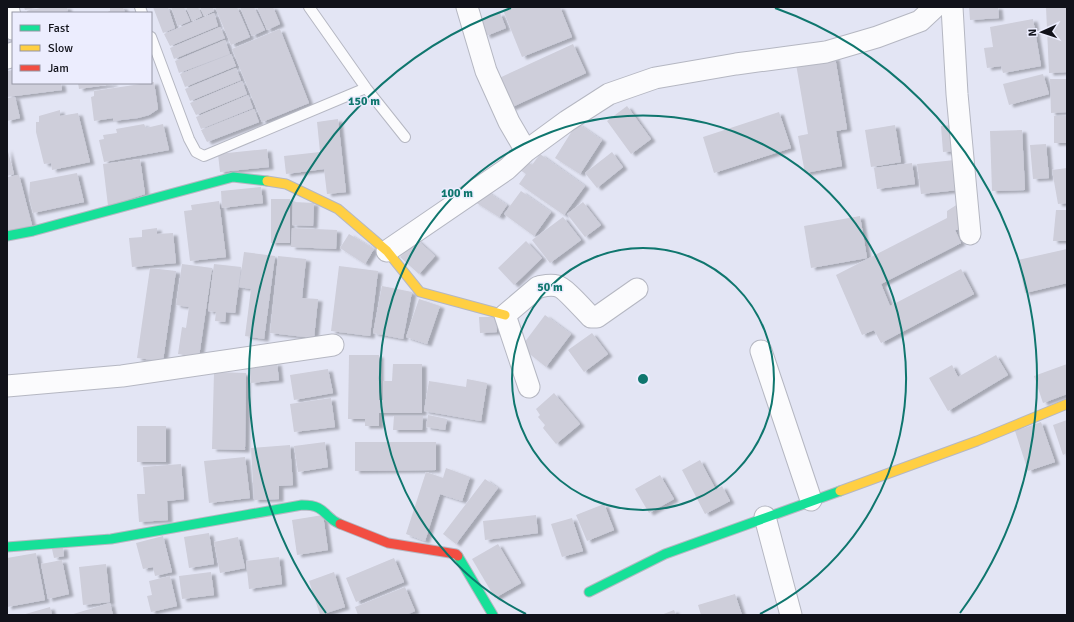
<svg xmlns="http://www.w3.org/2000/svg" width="1074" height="622" viewBox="0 0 1074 622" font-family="Signika,sans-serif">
  <defs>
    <filter id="shadow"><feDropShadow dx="4.5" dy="2.5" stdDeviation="1" flood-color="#0004"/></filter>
  </defs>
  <rect width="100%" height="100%" fill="#e3e5f4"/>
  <path fill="#ceceda" filter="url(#shadow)" d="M 24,7 L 36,7 L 36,8 L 25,10 Z
    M 45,7 L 67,7 L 68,11 L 61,13 L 27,13 L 27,11 Z
    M 110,7 L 123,7 L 125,13 L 105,13 L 110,11 Z
    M 153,7 L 168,7 L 175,28 L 163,33 Z
    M 171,7 L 184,7 L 190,21 L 178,26 Z
    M 186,7 L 198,7 L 202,16 L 192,21 Z
    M 200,7 L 213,7 L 214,11 L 204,16 Z
    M 215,7 L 237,7 L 250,37 L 231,45 Z
    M 240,7 L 254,7 L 265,30 L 252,36 Z
    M 257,7 L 273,7 L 280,24 L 267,30 Z
    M 509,7 L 560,7 L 572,37 L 522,57 L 503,10 Z
    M 969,7 L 998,7 L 999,18 L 970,20 Z
    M 1046,7 L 1067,7 L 1067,72 L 1049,73 Z
    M 214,13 L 218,26 L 170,46 L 164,34 Z
    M 500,13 L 506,28 L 486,36 L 480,21 Z
    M 1033,19 L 1041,66 L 1003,73 L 1001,66 L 987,68 L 984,48 L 993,47 L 990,27 Z
    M 7,20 L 13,37 L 13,51 L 7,56 Z
    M 220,27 L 225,38 L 174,59 L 170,48 Z
    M 280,29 L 309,103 L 262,122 L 232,49 Z
    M 225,40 L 230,54 L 179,73 L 175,61 Z
    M 573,44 L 586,73 L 510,108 L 497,79 Z
    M 231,54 L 236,66 L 185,87 L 180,74 Z
    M 835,57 L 847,129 L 836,131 L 842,166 L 805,173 L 798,136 L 808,134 L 796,64 Z
    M 236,68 L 241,80 L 190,101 L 185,89 Z
    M 13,70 L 13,83 L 61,83 L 62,90 L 7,97 L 7,71 Z
    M 1043,74 L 1049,94 L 1009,105 L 1003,84 Z
    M 1050,79 L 1067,79 L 1067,112 L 1051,113 Z
    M 242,81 L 247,94 L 196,115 L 190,103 Z
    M 154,82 L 158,109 L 149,115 L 138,118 L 113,121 L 113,118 L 94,121 L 91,97 L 94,96 L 94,91 Z
    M 78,83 L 113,83 L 113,84 L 79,89 Z
    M 248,95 L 253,108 L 201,129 L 196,117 Z
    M 15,97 L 20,118 L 7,121 L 7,98 Z
    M 627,106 L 651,139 L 631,154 L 607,121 Z
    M 254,109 L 259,122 L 207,142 L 201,130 Z
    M 60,110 L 60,116 L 78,113 L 90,162 L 52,170 L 51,163 L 44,164 L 36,132 L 36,122 L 39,122 L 39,116 Z
    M 779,112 L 791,148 L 714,173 L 703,137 Z
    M 1054,116 L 1067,116 L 1067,143 L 1054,143 Z
    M 338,119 L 346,192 L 327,194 L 324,169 L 286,174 L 284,156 L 320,152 L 317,122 Z
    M 577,123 L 602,140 L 580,174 L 555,158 Z
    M 144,124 L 146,128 L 163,124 L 169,150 L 104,162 L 99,140 L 104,139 L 103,135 L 117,133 L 116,129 Z
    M 895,125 L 901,162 L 871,167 L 865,130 Z
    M 953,125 L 955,151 L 943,152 L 941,126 Z
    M 1022,130 L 1025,190 L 992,191 L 990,131 Z
    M 1046,144 L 1049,178 L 1033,179 L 1030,145 Z
    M 7,148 L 14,174 L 7,176 Z
    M 267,149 L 269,167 L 220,172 L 218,154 Z
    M 612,152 L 623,167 L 597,188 L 585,173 Z
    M 540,154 L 585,186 L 564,215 L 519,184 L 526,174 L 520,170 L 527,161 L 532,165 Z
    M 140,159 L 145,194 L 108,206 L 103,164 Z
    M 955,160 L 958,190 L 921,194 L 917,164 Z
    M 912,163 L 915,184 L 877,189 L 874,168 Z
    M 1067,168 L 1067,203 L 1058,204 L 1052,170 Z
    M 77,173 L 84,202 L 33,213 L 29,198 L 30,182 Z
    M 19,175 L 33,229 L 7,234 L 7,177 Z
    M 261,187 L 263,203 L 222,208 L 221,191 Z
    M 483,189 L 507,205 L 499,217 L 475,202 Z
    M 521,191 L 551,212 L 534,236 L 504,214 Z
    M 271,199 L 290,199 L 290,243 L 271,243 Z
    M 219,201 L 226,257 L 190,261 L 184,211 L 192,210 L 191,205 Z
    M 293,202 L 314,203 L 313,226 L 292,225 Z
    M 583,202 L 601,225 L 585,237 L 567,214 Z
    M 961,202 L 964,229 L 955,230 L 961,243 L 881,284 L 890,306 L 961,269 L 974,294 L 881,343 L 874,330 L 862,335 L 836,275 L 947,218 L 947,211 Z
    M 1056,210 L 1067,210 L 1067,241 L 1053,241 Z
    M 860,216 L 867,258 L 811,268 L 804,226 Z
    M 563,217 L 581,240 L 550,263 L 532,240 Z
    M 157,228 L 157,234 L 173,233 L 176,263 L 132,267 L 129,238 L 142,237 L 142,230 Z
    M 292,228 L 337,230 L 336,249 L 291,247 Z
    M 349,234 L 374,249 L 365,264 L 340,248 Z
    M 416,239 L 435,256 L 419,274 L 400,257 Z
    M 526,241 L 542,258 L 514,285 L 498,268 Z
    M 1067,249 L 1067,283 L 1025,293 L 1018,260 Z
    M 244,252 L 275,256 L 264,339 L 245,336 L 251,289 L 239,287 Z
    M 278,256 L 306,259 L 302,298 L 318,299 L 314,338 L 270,333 Z
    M 182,264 L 212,268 L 199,357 L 178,354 L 182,327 L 186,328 L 189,307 L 176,305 Z
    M 214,264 L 241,267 L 235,313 L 226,312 L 225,322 L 215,321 L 216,312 L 208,311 Z
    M 339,266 L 378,271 L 370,336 L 331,331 Z
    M 150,268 L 176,271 L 163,361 L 137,358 Z
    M 382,286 L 412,292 L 403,339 L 373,333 Z
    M 419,299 L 440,306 L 427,344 L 406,337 Z
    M 545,315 L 571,334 L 546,367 L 521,347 Z
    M 479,317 L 496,317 L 497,332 L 480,333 Z
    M 592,333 L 608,354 L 584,372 L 568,350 Z
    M 349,355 L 379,355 L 379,400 L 383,400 L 383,381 L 392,381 L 393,364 L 422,364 L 422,413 L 379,413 L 379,426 L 365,426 L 365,419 L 348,419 Z
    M 996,355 L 1008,375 L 948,411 L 929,378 L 952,365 L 958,377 Z
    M 277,363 L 279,380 L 251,383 L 249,366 Z
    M 1067,364 L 1067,394 L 1043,403 L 1034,376 Z
    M 328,369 L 333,393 L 294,400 L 290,375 Z
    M 214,372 L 246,373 L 245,450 L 212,449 Z
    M 467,379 L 487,383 L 481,421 L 424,411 L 429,381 L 466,387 Z
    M 554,393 L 580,424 L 556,444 L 543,428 L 545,425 L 538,417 L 540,415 L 536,409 Z
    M 331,398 L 335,427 L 294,432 L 290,404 Z
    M 428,415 L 447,419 L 445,430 L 426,427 Z
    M 394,416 L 423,416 L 422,430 L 393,430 Z
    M 1067,420 L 1067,453 L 1063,455 L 1053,425 Z
    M 1041,422 L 1055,462 L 1028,471 L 1015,431 Z
    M 137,426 L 166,426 L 166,462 L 137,462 Z
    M 325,442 L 328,467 L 298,472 L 294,446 Z
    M 355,442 L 436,442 L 436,470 L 355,471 Z
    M 290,445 L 293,485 L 279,486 L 279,499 L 254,500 L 251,448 Z
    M 245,457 L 250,498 L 209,503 L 204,461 Z
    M 700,460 L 716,490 L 722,486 L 730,501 L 705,514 L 682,470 Z
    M 181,464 L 184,499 L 167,501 L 168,520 L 139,522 L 137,494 L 145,494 L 143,467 Z
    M 446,468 L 470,477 L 462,501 L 440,494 L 425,541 L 406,534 L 426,472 L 443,478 Z
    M 660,475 L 674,499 L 649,513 L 635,489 Z
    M 485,479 L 498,488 L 456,544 L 443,534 Z
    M 604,504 L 614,530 L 587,541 L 576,515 Z
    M 323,515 L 328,550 L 297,555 L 292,520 Z
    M 536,515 L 538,533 L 485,540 L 483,521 Z
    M 572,518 L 583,551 L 562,557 L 551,524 Z
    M 209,533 L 214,564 L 189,568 L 184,537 Z
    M 163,536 L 172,572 L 155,576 L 153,567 L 143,569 L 136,543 Z
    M 238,537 L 245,568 L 220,573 L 214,542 Z
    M 498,544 L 521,583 L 495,598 L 472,559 Z
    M 63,547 L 64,556 L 54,558 L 52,549 Z
    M 36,553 L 45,600 L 7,607 L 7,558 Z
    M 279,557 L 282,584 L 249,589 L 246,561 Z
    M 394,558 L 404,582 L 356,602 L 346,578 Z
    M 62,560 L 69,594 L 48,599 L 41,564 Z
    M 106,564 L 110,602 L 83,605 L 79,567 Z
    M 211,572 L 214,595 L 182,599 L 179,576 Z
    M 334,572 L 345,607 L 320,615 L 309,581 Z
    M 170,576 L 177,606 L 151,612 L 147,596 L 152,595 L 149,581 Z
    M 405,587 L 415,611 L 406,615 L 358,615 L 355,607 Z
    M 735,594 L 742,615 L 701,615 L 698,605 Z
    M 110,603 L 113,615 L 70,615 Z
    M 50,607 L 52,615 L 22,615 Z
    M 674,610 L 676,615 L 661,615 Z"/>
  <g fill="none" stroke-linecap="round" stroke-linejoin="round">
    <defs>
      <path id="lane" d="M 140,7 L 142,13
        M 309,7 L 366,88 L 405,137
        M 151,37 L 189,139 L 196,152 L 204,156 L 366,88"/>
      <path id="street" d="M 8,7 L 13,29
        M 952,7 L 957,94 L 970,234
        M 7,58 L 10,57 L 13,53
        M 526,151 L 567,121 L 609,94 L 655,78 L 736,64 L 826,52 L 877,37 L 920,21 L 935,7
        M 387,251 L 507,169 L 526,151 L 509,122 L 486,71 L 467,7
        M 761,351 L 811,500
        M 7,386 L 122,376 L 333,345
        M 529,387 L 505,315 L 538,287 C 544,286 550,284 557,286 C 564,287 584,310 591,317 L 597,317 L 637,289
        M 765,517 L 791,615"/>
      <path id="fast" d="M 7,236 L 33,231 L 233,177 L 267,181
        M 7,547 L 111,539 L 302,505 C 327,505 323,517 340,524
        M 458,556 L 493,615
        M 589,592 L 665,554 L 840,491"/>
      <path id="slow" d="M 267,181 L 286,184 L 338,209 L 387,251 L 420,292 L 505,315
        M 840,491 L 977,441 L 1067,404"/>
      <path id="jam" d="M 340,524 L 388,543 L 456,554 L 458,556"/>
    </defs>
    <use href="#lane" stroke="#b5b7c2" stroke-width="12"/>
    <use href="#street" stroke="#b5b7c2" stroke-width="23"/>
    <use href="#fast" stroke="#b5b7c2" stroke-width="11"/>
    <use href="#slow" stroke="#b5b7c2" stroke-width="11"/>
    <use href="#jam" stroke="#b5b7c2" stroke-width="11"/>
    <use href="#lane" stroke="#fbfbfd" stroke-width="10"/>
    <use href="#street" stroke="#fbfbfd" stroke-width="21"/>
    <use href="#fast" stroke="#16e098" stroke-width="9"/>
    <use href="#slow" stroke="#ffcf43" stroke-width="9"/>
    <use href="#jam" stroke="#f24e42" stroke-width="9"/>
  </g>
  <g fill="none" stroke="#0f766e" stroke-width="2">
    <circle cx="643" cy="379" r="131"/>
    <path d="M526 614A263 263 0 1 1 760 614"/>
    <path d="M326 613A394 394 0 0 1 511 8M775 8A394 394 0 0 1 960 613"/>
  </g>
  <circle cx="643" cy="379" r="6" fill="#0f766e" stroke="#ecedfe" stroke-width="2"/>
  <g font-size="12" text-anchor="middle" font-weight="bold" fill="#0f766e" stroke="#ecedfe" stroke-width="3" stroke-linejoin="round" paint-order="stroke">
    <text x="364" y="105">150 m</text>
    <text x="457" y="197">100 m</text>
    <text x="550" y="291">50 m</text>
  </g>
  <rect width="1074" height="622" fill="none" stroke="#11121a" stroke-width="16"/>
  <rect x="12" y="12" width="140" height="72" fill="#ecedfe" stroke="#9495a3"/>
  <rect x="20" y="25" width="20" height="6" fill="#16e098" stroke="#9495a3"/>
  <text x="48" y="32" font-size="12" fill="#11121a">Fast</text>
  <rect x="20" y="45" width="20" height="6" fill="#ffcf43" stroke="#9495a3"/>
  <text x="48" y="52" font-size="12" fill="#11121a">Slow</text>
  <rect x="20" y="65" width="20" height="6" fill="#f24e42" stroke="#9495a3"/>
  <text x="48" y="72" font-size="12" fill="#11121a">Jam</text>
  <g transform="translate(1042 32) rotate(267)" stroke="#ecedfe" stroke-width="3" paint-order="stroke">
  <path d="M0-3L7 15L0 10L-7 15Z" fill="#11121a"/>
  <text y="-6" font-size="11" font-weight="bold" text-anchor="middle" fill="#11121a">N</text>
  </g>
</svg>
